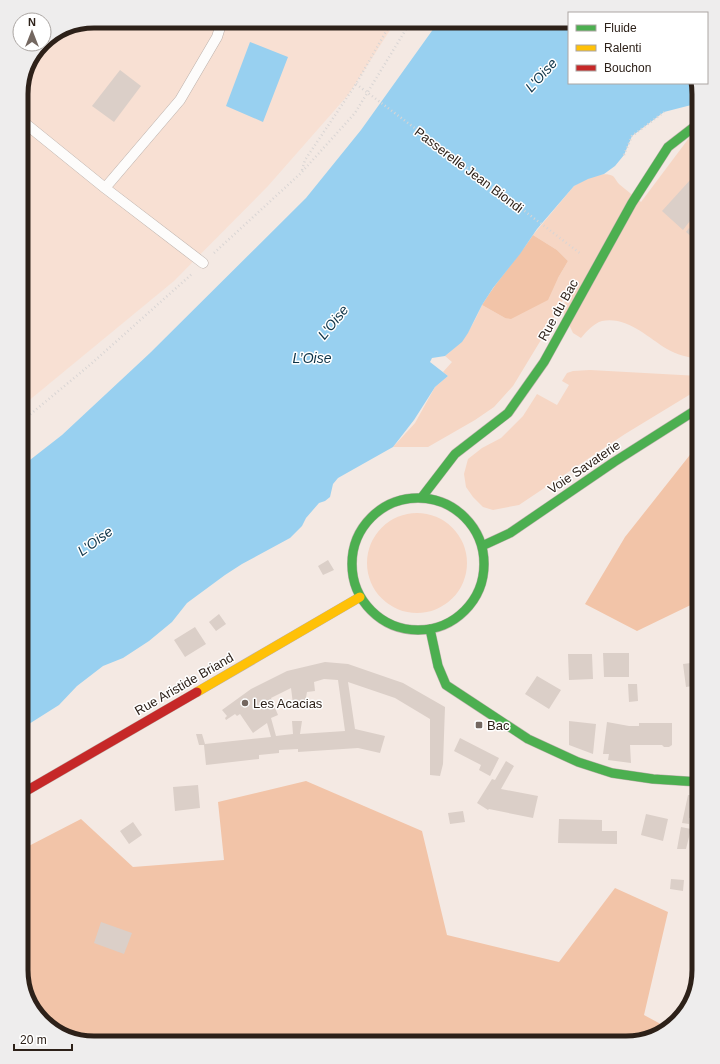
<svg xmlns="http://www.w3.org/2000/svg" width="720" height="1064" viewBox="0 0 720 1064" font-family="Arial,sans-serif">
  <rect width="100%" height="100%" fill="#f4e9e3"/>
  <path fill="#f8e0d3" d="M 94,21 L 396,21 L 348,95 L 268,186 L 174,281 L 21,407 L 21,90 L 42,44 L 44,44 L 44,41 L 67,27 Z"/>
  <path fill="#f6d6c4" d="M 695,130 L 699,134 L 699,359 C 687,357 677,355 667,349 C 647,337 627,316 602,321 C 594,323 586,332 581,338 L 573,333 L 564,314 L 565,296 L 550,325 L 513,386 L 494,407 L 475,420 L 428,447 L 393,447 L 415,423 L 435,387 L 448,376 L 443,372 L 452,362 L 445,356 C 466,339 471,329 482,305 L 505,318 L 558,278 L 568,261 L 557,250 L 533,235 L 574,186 C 583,180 602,170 613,176 C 615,178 617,182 619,184 C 626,190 634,196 641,202 Z
    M 590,370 L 699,376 L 699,389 L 625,434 L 519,505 L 493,510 L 483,507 L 473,497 L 466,487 L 464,474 L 468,459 L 482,448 L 501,438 L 523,416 L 537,394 L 557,405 L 569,385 L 562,381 L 567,373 L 573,371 Z
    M367 563a50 50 0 1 1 100 0a50 50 0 1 1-100 0Z"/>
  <path fill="#f2c4a8" d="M 533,235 L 557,250 L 568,261 L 558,278 L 548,300 L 511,319 L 505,318 L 482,305 C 497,280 517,259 533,235 Z
    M 697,446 L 699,446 L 699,601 L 637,631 L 585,604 L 625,537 Z
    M 306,781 L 422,831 L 447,935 L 559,962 L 615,888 L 668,912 L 644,1015 L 668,1028 L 662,1033 L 626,1043 L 90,1043 L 58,1033 L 31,1006 L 21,970 L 21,850 L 81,819 L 133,867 L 224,860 L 218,802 Z"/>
  <path fill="#98d0f0" d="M 439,21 L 569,21 L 569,83 L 696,83 L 699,94 L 699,103 L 664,112 L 632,136 L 624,155 L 615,166 L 604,174 L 588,179 L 574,186 L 537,229 L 520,254 L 493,288 L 482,305 L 468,333 L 462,342 L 445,356 L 432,358 L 430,362 L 448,376 L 435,387 L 414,420 L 393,447 L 338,478 L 333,484 L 330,497 L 325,501 L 319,503 L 306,518 L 302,526 L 290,538 L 242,564 L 225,575 L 187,603 L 172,622 L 149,641 L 123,658 L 103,666 L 77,686 L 59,705 L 21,729 L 21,467 L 62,435 L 150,353 L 306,198 L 361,130 Z
    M 250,42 L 288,57 L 263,122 L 226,106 Z"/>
  <path fill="#dbcfc8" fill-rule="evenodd" d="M 120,70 L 141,86 L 114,122 L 92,106 Z
    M 691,179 L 699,187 L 699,224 L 697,227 L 690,221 L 683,230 L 662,211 Z
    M 689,228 L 699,237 L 699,243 L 686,232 Z
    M 328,560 L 334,570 L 323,575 L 318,566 Z
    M 219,614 L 226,624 L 216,631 L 209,622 Z
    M 195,627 L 206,644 L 185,657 L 174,640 Z
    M 603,653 L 629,653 L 629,677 L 604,677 Z
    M 568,654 L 592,654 L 593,679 L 569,680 Z
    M 325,662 L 348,664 L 403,683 L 445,707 L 443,764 L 440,776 L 430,775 L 430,719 L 395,698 L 348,682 L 355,729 L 385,736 L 380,753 L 358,748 L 298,752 L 298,749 L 279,750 L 279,753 L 259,755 L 259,759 L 206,765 L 204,745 L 199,745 L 196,734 L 202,734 L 205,744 L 271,737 L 267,723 L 253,733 L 240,714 L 237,716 L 235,714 L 226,720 L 225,718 L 227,716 L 222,710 L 251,689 L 287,671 ZM 324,679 L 338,680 L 345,731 L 300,734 L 302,721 L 292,721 L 293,734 L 276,736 L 271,718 L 278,715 L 271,698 L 291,688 L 293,704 L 305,703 L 307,692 L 315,691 L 314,682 Z
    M 699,662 L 699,685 L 686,687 L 683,664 Z
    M 537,676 L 561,690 L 549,709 L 525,694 Z
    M 628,684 L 637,684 L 638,701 L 629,702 Z
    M 569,721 L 596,724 L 593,754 L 569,745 Z
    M 607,722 L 629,726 L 639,726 L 639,723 L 672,723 L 672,745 L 669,747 L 664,747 L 662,745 L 630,745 L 631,763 L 608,760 L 609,754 L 603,754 Z
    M 460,738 L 499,758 L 490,776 L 479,770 L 481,765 L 454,751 Z
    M 699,747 L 699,769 L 695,769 L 692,748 Z
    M 506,761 L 514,766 L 501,789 L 538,796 L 533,818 L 489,809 L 488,810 L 477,803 L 492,779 L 495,780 Z
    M 198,785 L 200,808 L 175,811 L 173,787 Z
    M 688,795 L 699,796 L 699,819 L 689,818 L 689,824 L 682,823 Z
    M 463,811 L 465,822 L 450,824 L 448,813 Z
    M 646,814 L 668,819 L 663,841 L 641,835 Z
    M 559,819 L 602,820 L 602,831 L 617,831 L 617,844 L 558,843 Z
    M 133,822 L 142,835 L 129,844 L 120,831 Z
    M 681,827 L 691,829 L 686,849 L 677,849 Z
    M 693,843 L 699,843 L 699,850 L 693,850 Z
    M 671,879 L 684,880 L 683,891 L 670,889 Z
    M 101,922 L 132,933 L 124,954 L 94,943 Z"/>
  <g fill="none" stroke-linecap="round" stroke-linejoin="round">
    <defs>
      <path id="lane" d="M 21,120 L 105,188 L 203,263
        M 105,188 L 180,100 L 217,37 L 222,21"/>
      <path id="fast" d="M 422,497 L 455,454 L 508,413 L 544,362 L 632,203 L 668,147 L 699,123
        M352 564a66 66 0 1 1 132 0a66 66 0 1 1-132 0Z
        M 482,546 L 510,533 L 614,462 L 699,408
        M 430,629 L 438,666 L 446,685 L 528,739 L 578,762 L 612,773 L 653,779 L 699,782"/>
      <path id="slow" d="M 197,692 L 360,597"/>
      <path id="jam" d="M 21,794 L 197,692"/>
    </defs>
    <use href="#lane" stroke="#bcb1ab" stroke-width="11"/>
    <use href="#fast" stroke="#bcb1ab" stroke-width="10"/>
    <use href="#slow" stroke="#bcb1ab" stroke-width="10"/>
    <use href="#jam" stroke="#bcb1ab" stroke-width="10"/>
    <path stroke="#d9d5d4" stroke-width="2.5" stroke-dasharray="1 3" stroke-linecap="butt" d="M 624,155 L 632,136 L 664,112
      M 464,165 L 581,254
      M 302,170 L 305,160 L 356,84 L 392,21
      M 214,253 L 301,173 L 355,113 L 411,21
      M 21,422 L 91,364 L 193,273"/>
    <use href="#lane" stroke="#fdfcfb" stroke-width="10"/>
    <use href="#fast" stroke="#4caf50" stroke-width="9"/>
    <use href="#slow" stroke="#ffc107" stroke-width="9"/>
    <use href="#jam" stroke="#c62828" stroke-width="9"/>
    <path stroke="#d9d5d4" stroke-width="2.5" stroke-dasharray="1 3" stroke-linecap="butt" d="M 356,84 L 464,165"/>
  </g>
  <g fill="#736760" stroke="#fff" stroke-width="1.5">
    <circle cx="245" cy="703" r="4"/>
    <rect x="475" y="721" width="8" height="8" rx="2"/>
  </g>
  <g text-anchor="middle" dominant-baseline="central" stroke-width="3" stroke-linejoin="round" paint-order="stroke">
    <g font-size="13" fill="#2d2119" stroke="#fff">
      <text transform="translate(469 170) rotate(37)">Passerelle Jean Biondi</text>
      <text transform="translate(558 310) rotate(-61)">Rue du Bac</text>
      <text transform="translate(584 467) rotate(-34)">Voie Savaterie</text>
      <text transform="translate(184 684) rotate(-30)">Rue Aristide Briand</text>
    </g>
    <g font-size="13" fill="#2d2119" stroke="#fff" text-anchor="start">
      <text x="253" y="703">Les Acacias</text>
      <text x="487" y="725">Bac</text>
    </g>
    <g font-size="14" font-style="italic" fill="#0d3347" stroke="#fff">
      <text transform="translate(541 75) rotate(-48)">L'Oise</text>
      <text transform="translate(333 322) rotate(-51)">L'Oise</text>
      <text x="312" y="358">L’Oise</text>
      <text transform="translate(95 541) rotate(-36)">L'Oise</text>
    </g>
  </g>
  <path d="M0 0H720V1064H0ZM94 28H626A66 66 0 0 1 692 94V970A66 66 0 0 1 626 1036H94A66 66 0 0 1 28 970V94A66 66 0 0 1 94 28Z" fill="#eeeded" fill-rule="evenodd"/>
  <path fill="none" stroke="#2d2119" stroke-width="5" d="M94 28H626A66 66 0 0 1 692 94V970A66 66 0 0 1 626 1036H94A66 66 0 0 1 28 970V94A66 66 0 0 1 94 28Z"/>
  <rect x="568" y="12" width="140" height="72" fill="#ffffff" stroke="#aba6a3"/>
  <rect x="576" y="25" width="20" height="6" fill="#4caf50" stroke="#aba6a3"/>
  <text x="604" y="32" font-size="12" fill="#2d2119">Fluide</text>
  <rect x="576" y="45" width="20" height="6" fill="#ffc107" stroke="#aba6a3"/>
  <text x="604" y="52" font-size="12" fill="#2d2119">Ralenti</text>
  <rect x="576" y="65" width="20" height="6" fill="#c62828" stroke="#aba6a3"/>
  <text x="604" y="72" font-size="12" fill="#2d2119">Bouchon</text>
  <g transform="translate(32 32)"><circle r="19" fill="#ffffff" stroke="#aba6a3"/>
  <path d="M0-3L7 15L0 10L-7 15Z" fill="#736760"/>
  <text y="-6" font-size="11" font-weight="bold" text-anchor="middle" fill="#2d2119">N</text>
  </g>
  <path d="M14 1044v6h58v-6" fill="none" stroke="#2d2119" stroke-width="2"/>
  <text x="20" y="1044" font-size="12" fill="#2d2119" stroke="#ffffff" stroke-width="3" paint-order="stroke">20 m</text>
</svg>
